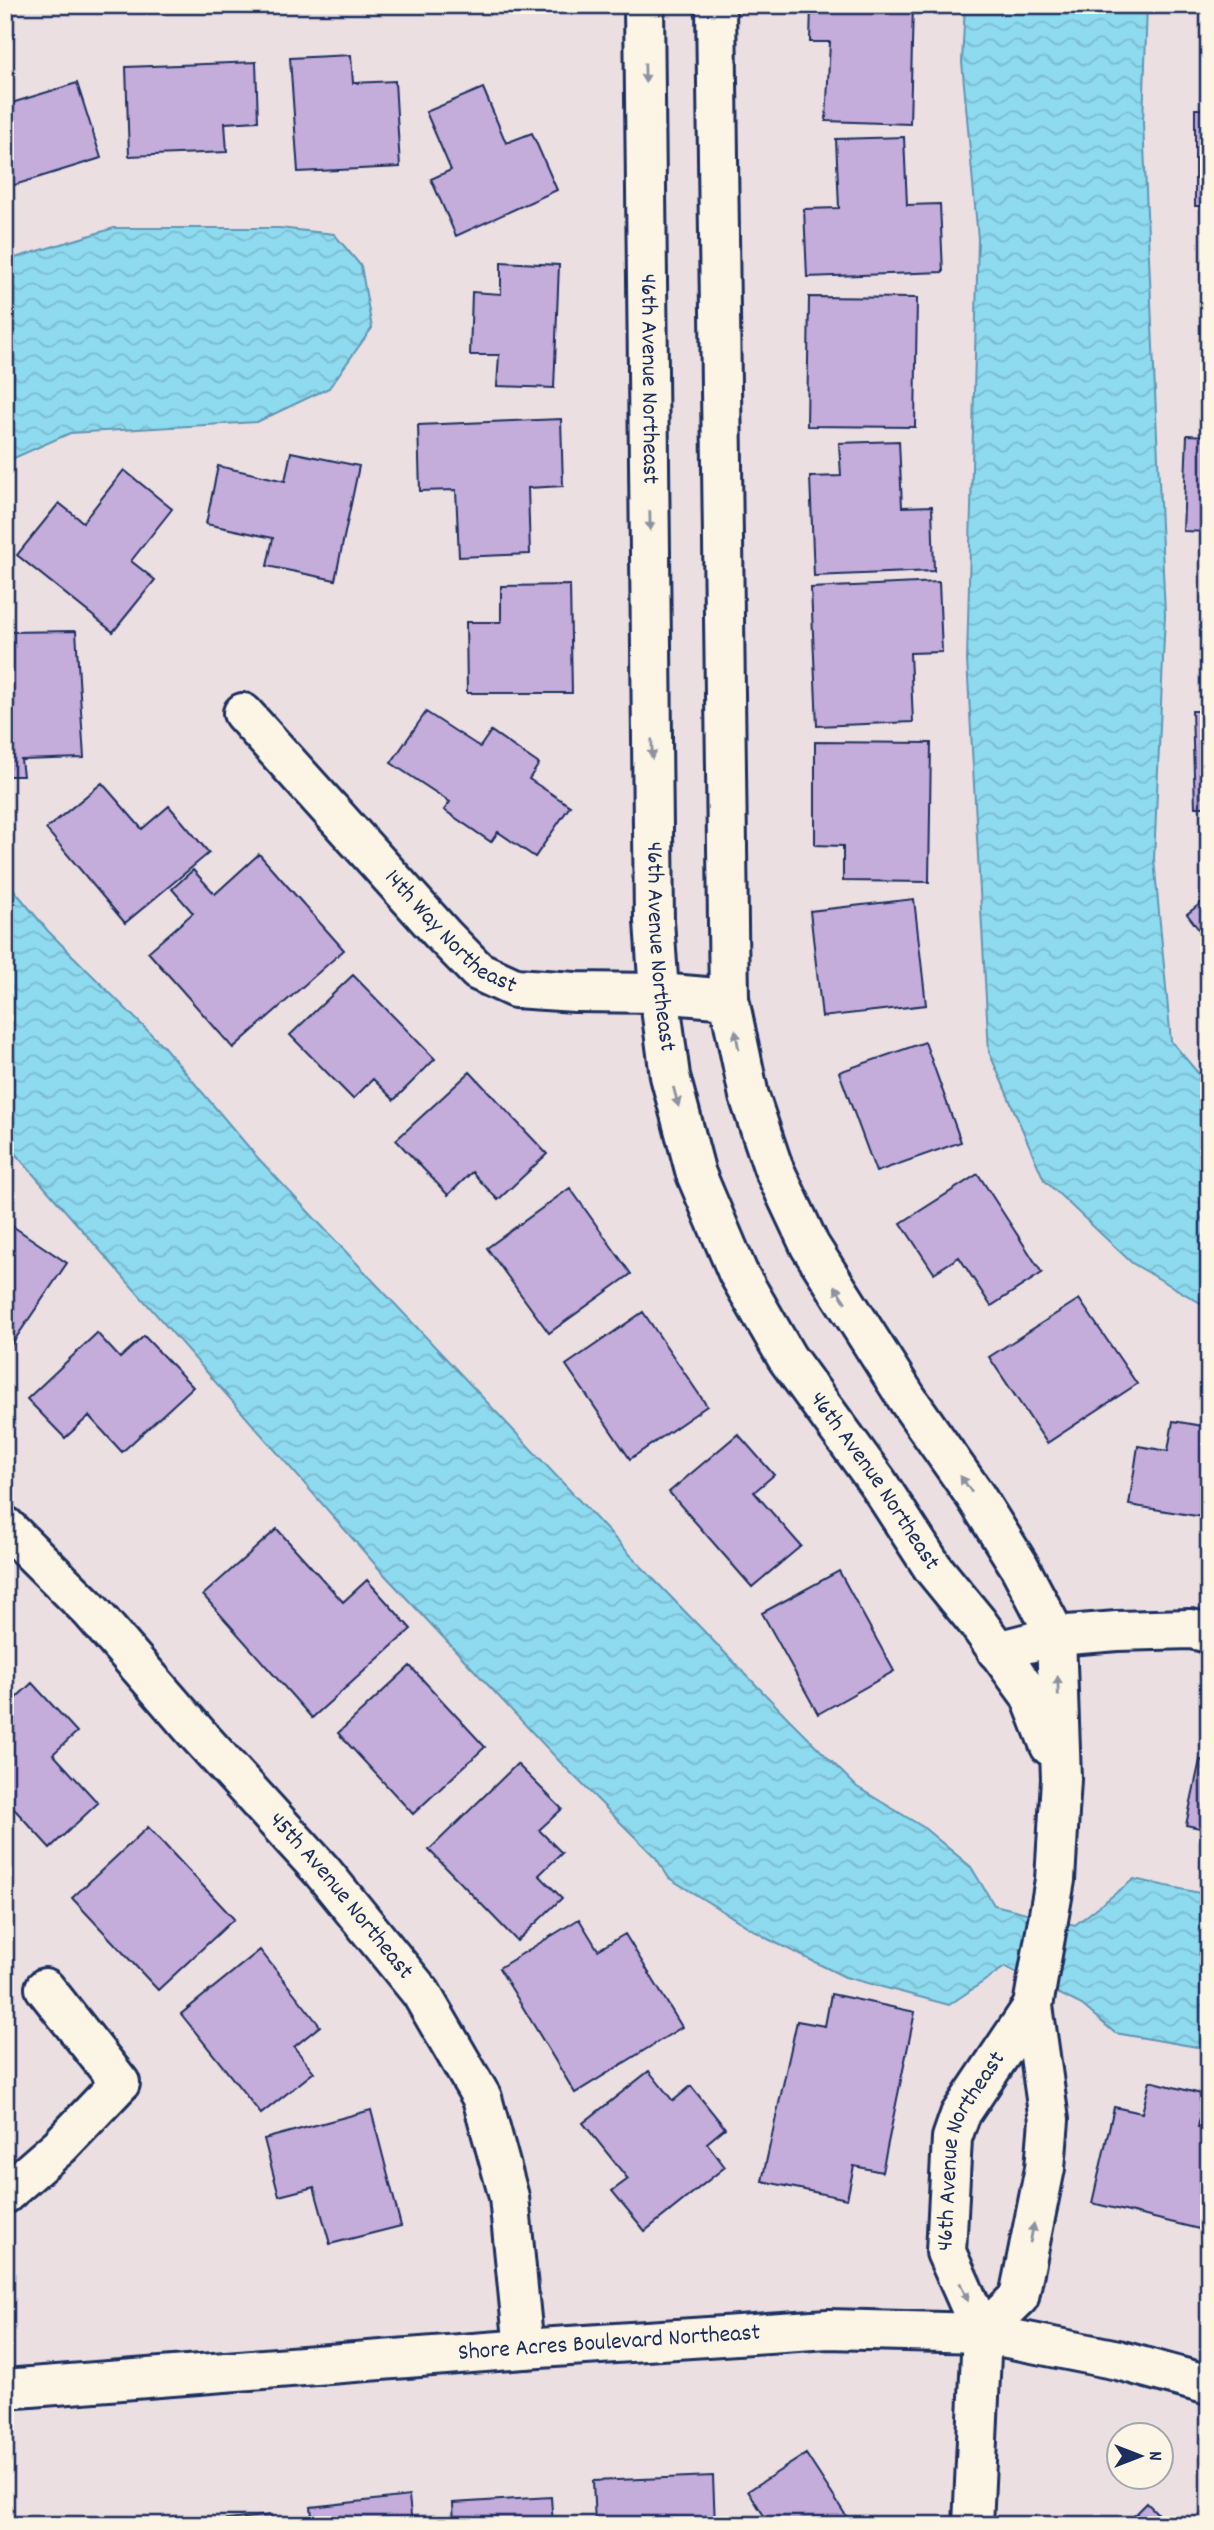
<svg xmlns="http://www.w3.org/2000/svg" width="1214" height="2530" viewBox="0 0 1214 2530" font-family="Dekko,sans-serif">
  <defs>
    <pattern id="water-waves" width="16" height="10" patternUnits="userSpaceOnUse" patternTransform="scale(1.75)"><rect width="16" height="10" fill="#8edaee"/><path d="M0 5q4-4 8 0t8 0" fill="none" stroke="#7abbce"/></pattern>
  </defs>
  <rect width="100%" height="100%" fill="#ebdfe2"/>
  <filter id="ink" filterUnits="userSpaceOnUse"><feTurbulence type="fractalNoise" baseFrequency=".0143" numOctaves="2"/><feDisplacementMap in="SourceGraphic" scale="14" xChannelSelector="R" yChannelSelector="G"/><feConvolveMatrix kernelMatrix="1 2 1 2 8 2 1 2 1" color-interpolation-filters="sRGB"/></filter>
  <g filter="url(#ink)">
    <path fill="url(#water-waves)" stroke="#6096b4" stroke-width="2" d="M 965,5 L 1147,5 L 1143,123 L 1165,615 L 1154,859 L 1171,1041 L 1209,1086 L 1209,1308 L 1132,1263 L 1044,1180 L 989,1052 L 967,660 L 978,239 L 962,62 Z
      M 114,228 L 279,228 L 334,234 L 361,266 L 372,328 L 329,388 L 257,422 L 70,433 L 5,462 L 5,261 Z
      M 5,879 L 48,931 L 164,1047 L 257,1157 L 637,1562 L 789,1719 L 857,1787 L 923,1827 L 971,1867 L 994,1905 L 1075,1925 L 1134,1879 L 1209,1895 L 1209,2049 L 1115,2033 L 1082,2005 L 1005,1967 L 949,2005 L 845,1977 L 768,1939 L 669,1878 L 656,1858 L 562,1764 L 381,1571 L 5,1142 Z"/>
    <path fill="#c4acdb" stroke="#1b2f5e" stroke-width="2" d="M 811,5 L 913,5 L 910,124 L 826,121 L 830,42 L 810,42 Z
      M 351,55 L 353,83 L 395,81 L 400,167 L 298,172 L 290,58 Z
      M 256,62 L 258,121 L 225,123 L 227,152 L 129,156 L 126,67 Z
      M 77,83 L 101,158 L 5,188 L 5,105 Z
      M 483,88 L 506,143 L 532,133 L 557,190 L 456,236 L 431,179 L 451,170 L 426,112 Z
      M 1195,109 L 1209,109 L 1209,206 L 1195,206 Z
      M 904,137 L 907,205 L 940,204 L 943,272 L 807,277 L 804,209 L 839,208 L 836,139 Z
      M 501,262 L 559,265 L 554,388 L 497,386 L 499,355 L 470,355 L 472,292 L 501,294 Z
      M 809,297 L 917,298 L 915,427 L 807,426 Z
      M 561,419 L 563,486 L 528,488 L 530,554 L 459,557 L 456,490 L 420,491 L 418,425 Z
      M 1187,435 L 1209,436 L 1209,532 L 1183,531 Z
      M 899,441 L 902,507 L 932,506 L 934,571 L 814,576 L 810,477 L 841,476 L 839,443 Z
      M 291,452 L 359,466 L 335,580 L 267,566 L 273,538 L 206,524 L 218,466 L 285,481 Z
      M 124,470 L 172,509 L 131,561 L 155,580 L 113,632 L 17,555 L 59,503 L 83,522 Z
      M 1207,555 L 1209,555 L 1209,688 L 1205,688 Z
      M 939,582 L 942,652 L 910,653 L 913,722 L 817,726 L 811,588 Z
      M 570,585 L 572,693 L 467,693 L 466,622 L 501,622 L 501,586 Z
      M 76,631 L 84,758 L 21,760 L 23,776 L 5,776 L 5,632 Z
      M 1192,711 L 1209,711 L 1209,807 L 1195,807 Z
      M 426,712 L 480,747 L 491,731 L 539,764 L 529,779 L 570,806 L 535,857 L 498,832 L 491,842 L 444,810 L 450,802 L 391,763 Z
      M 815,742 L 931,743 L 929,882 L 843,881 L 843,846 L 815,845 Z
      M 102,783 L 142,829 L 169,806 L 209,853 L 125,923 L 46,829 Z
      M 259,854 L 344,950 L 233,1048 L 148,952 L 193,913 L 172,889 L 193,870 L 215,894 Z
      M 1209,897 L 1209,943 L 1187,914 Z
      M 914,899 L 926,1005 L 822,1017 L 810,911 Z
      M 353,975 L 435,1059 L 394,1100 L 373,1079 L 353,1099 L 290,1035 Z
      M 925,1042 L 961,1142 L 876,1172 L 839,1072 Z
      M 470,1072 L 547,1154 L 498,1200 L 472,1172 L 448,1195 L 396,1140 Z
      M 978,1174 L 1042,1273 L 991,1306 L 959,1257 L 934,1273 L 901,1223 Z
      M 570,1188 L 631,1274 L 549,1333 L 487,1248 Z
      M 5,1221 L 67,1263 L 11,1345 L 5,1341 Z
      M 1079,1299 L 1137,1384 L 1047,1443 L 989,1357 Z
      M 643,1312 L 707,1406 L 630,1459 L 566,1365 Z
      M 97,1333 L 120,1358 L 144,1336 L 193,1387 L 122,1452 L 89,1416 L 65,1438 L 27,1399 Z
      M 1173,1421 L 1209,1427 L 1209,1518 L 1129,1505 L 1138,1446 L 1168,1451 Z
      M 738,1434 L 774,1475 L 754,1492 L 801,1546 L 752,1587 L 669,1492 Z
      M 277,1529 L 343,1602 L 367,1580 L 411,1629 L 312,1718 L 203,1595 Z
      M 839,1571 L 894,1671 L 818,1714 L 762,1613 Z
      M 410,1666 L 485,1747 L 413,1814 L 338,1733 Z
      M 32,1683 L 77,1732 L 53,1754 L 98,1803 L 50,1848 L 5,1799 L 5,1708 Z
      M 1200,1760 L 1209,1762 L 1209,1830 L 1186,1825 Z
      M 517,1764 L 562,1809 L 539,1830 L 562,1853 L 539,1875 L 562,1898 L 517,1941 L 429,1850 Z
      M 148,1827 L 234,1919 L 158,1990 L 72,1898 Z
      M 579,1919 L 598,1950 L 625,1934 L 682,2027 L 575,2093 L 499,1968 Z
      M 260,1950 L 320,2026 L 294,2047 L 314,2072 L 261,2114 L 181,2014 Z
      M 831,1994 L 915,2012 L 882,2172 L 854,2166 L 847,2199 L 762,2181 L 797,2021 L 825,2026 Z
      M 649,2071 L 673,2101 L 691,2086 L 725,2128 L 707,2143 L 725,2167 L 645,2231 L 612,2191 L 628,2179 L 583,2123 Z
      M 1150,2081 L 1205,2095 L 1198,2127 L 1209,2129 L 1209,2206 L 1203,2230 L 1092,2203 L 1114,2107 L 1142,2113 Z
      M 371,2110 L 401,2226 L 330,2244 L 314,2187 L 279,2196 L 264,2139 Z
      M 806,2454 L 852,2525 L 770,2525 L 748,2491 Z
      M 713,2476 L 715,2525 L 595,2525 L 593,2481 Z
      M 409,2496 L 412,2525 L 313,2525 L 311,2507 Z
      M 551,2497 L 553,2525 L 454,2525 L 453,2503 Z
      M 1147,2503 L 1169,2525 L 1125,2525 Z
      M 271,2515 L 272,2525 L 185,2525 Z
      M 133,2518 L 134,2525 L 70,2525 Z"/>
    <g fill="none" stroke-linecap="round" stroke-linejoin="round">
      <defs>
        <g id="minor">
          <path id="s1" d="M 644,5 L 654,921 L 659,993 L 670,1076 L 696,1174 L 738,1273 L 787,1358 L 878,1483 L 933,1568 L 977,1622 L 1030,1695 L 1050,1746"/>
          <path d="M 716,5 L 729,999 L 749,1096 L 773,1167 L 810,1246 L 908,1400 L 976,1497 L 1018,1564 L 1056,1636 L 1061,1779 L 1055,1880 L 1033,2006 L 1049,2120 L 1045,2168 L 1019,2297 L 982,2333"/>
          <path id="s2" d="M 243,713 L 443,935 L 478,971 L 515,988 L 575,992 L 659,993 L 729,999"/>
          <path id="s3" d="M 5,1526 L 91,1611 L 201,1738 L 322,1871 L 421,1993 L 482,2098 L 509,2197 L 524,2349"/>
          <path d="M 997,1651 L 1056,1636 L 1117,1631 L 1191,1629 L 1209,1633"/>
          <path d="M 5,2194 L 60,2146 L 120,2083 L 45,1988"/>
          <path id="s4" d="M 5,2389 L 524,2349 L 828,2329 L 982,2333 L 1118,2360 L 1209,2385"/>
          <path id="s5" d="M 973,2525 L 982,2333 L 946,2252 L 952,2138 L 960,2115 L 1033,2006"/>
        </g>
      </defs>
      <use href="#minor" stroke="#1b2f5e" stroke-width="44"/>
      <use href="#minor" stroke="#fcf5e5" stroke-width="38"/>
    </g>
    <defs><path id="oneway-solid" d="M-6-.8H1V-3.2L6.5 0L1 3.2V.8H-6Z" transform="scale(1.75)"/></defs>
    <g fill="#8c92a2">
      <use href="#oneway-solid" transform="translate(645 73) rotate(89)"/>
      <use href="#oneway-solid" transform="translate(650 521) rotate(89)"/>
      <use href="#oneway-solid" transform="translate(652 749) rotate(89)"/>
      <use href="#oneway-solid" transform="translate(737 1040) rotate(-101)"/>
      <use href="#oneway-solid" transform="translate(676 1097) rotate(75)"/>
      <use href="#oneway-solid" transform="translate(840 1294) rotate(-123)"/>
      <use href="#oneway-solid" transform="translate(966 1484) rotate(-125)"/>
      <use href="#oneway-solid" transform="translate(1058 1686) rotate(-92)"/>
      <use href="#oneway-solid" transform="translate(1032 2233) rotate(-79)"/>
      <use href="#oneway-solid" transform="translate(964 2292) rotate(66)"/>
    </g>
  </g>
  <g text-anchor="middle" dominant-baseline="central" stroke-width="5" stroke-linejoin="round" paint-order="stroke">
    <g font-size="24" fill="#1b2f5e" stroke="#fcf5e5">
      <text stroke="none"><textPath href="#s1" startOffset="374">46th Avenue Northeast</textPath></text>
      <text stroke="none"><textPath href="#s2" startOffset="303">14th Way Northeast</textPath></text>
      <text stroke="none"><textPath href="#s1" startOffset="942">46th Avenue Northeast</textPath></text>
      <text stroke="none"><textPath href="#s1" startOffset="1530">46th Avenue Northeast</textPath></text>
      <text stroke="none"><textPath href="#s3" startOffset="500">45th Avenue Northeast</textPath></text>
      <text stroke="none"><textPath href="#s5" startOffset="387">46th Avenue Northeast</textPath></text>
      <text stroke="none"><textPath href="#s4" startOffset="606">Shore Acres Boulevard Northeast</textPath></text>
    </g>
  </g>
  <rect width="1214" height="2530" fill="none" stroke="#fcf5e5" stroke-width="28"/>
  <rect x="14" y="14" width="1186" height="2502" fill="none" stroke="#1b2f5e" stroke-width="2.5" filter="url(#ink)"/>
  <g transform="translate(1140 2456) rotate(90)"><circle r="33" fill="#fcf5e5" stroke="#a2a6af" stroke-width="2"/>
  <path d="M0-5L12 26L0 18L-12 26Z" fill="#1b2f5e"/>
  <text y="-10" font-size="19" font-weight="bold" text-anchor="middle" fill="#1b2f5e">N</text>
  </g>
</svg>
